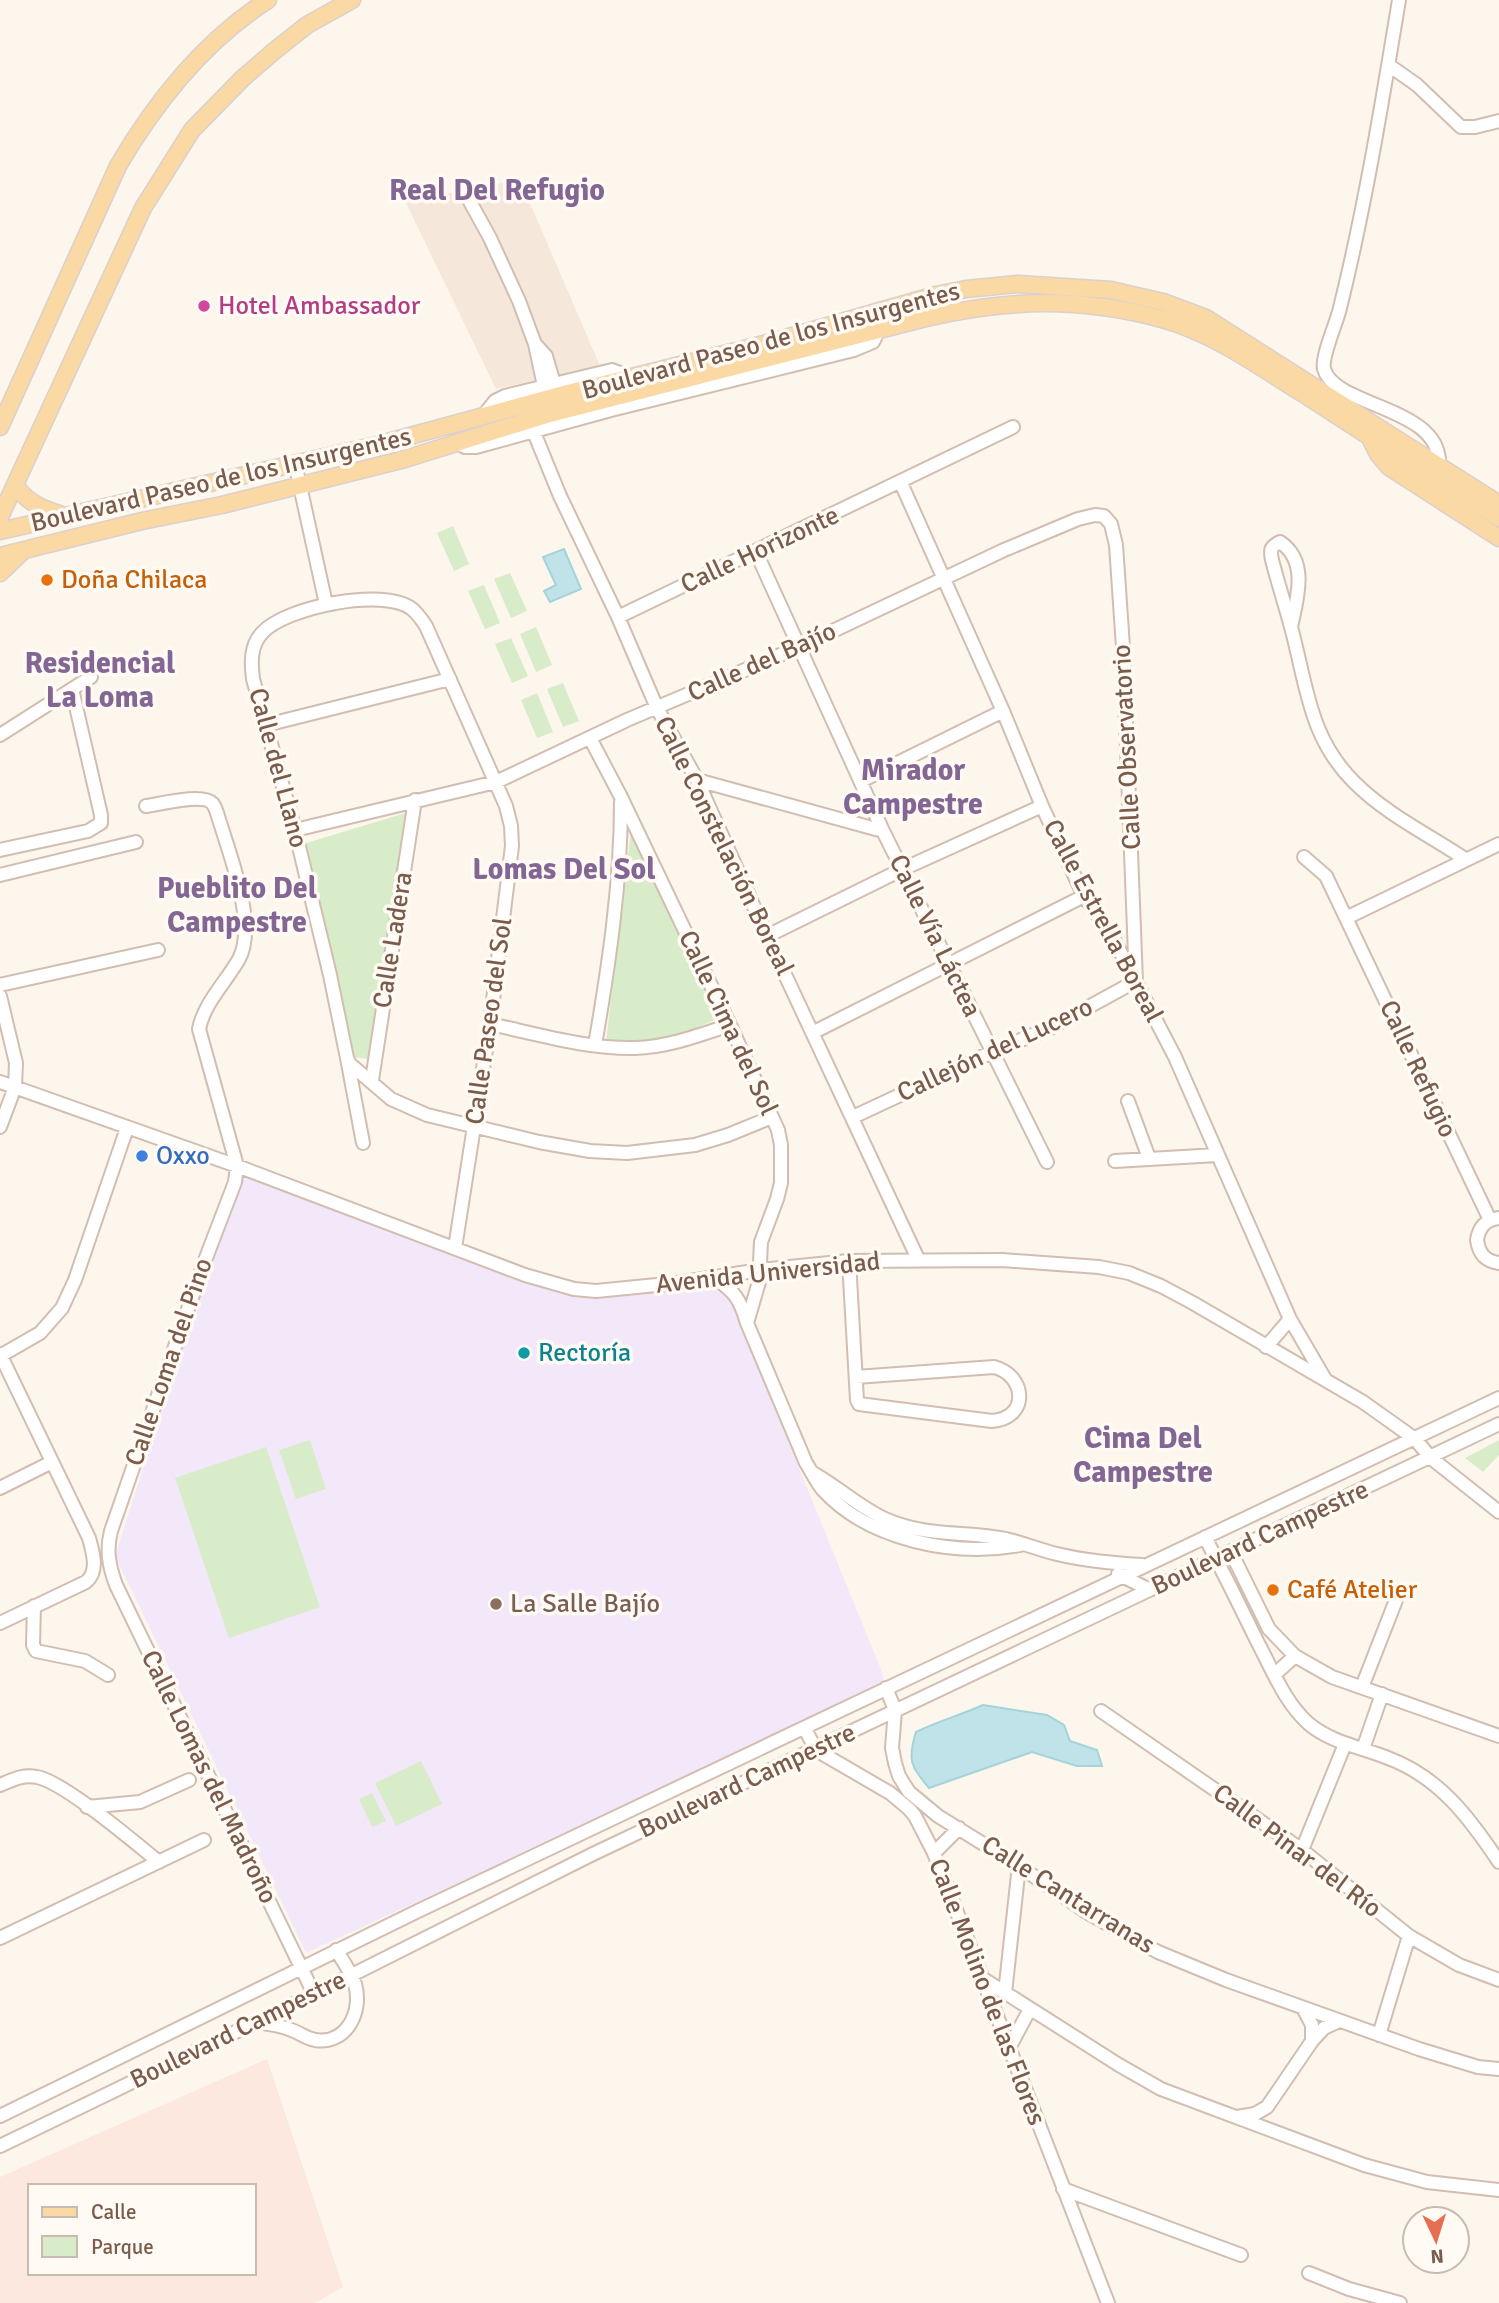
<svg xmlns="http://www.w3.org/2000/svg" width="1499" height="2303" viewBox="0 0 1499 2303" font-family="Signika,sans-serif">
  <rect width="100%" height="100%" fill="#fdf6ec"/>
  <path fill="#f5e8da" d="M 520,180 L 600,366 L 496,389 L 405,201 Z"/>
  <path fill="#fde8e0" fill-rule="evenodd" d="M 267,2059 L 343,2287 L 315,2303 L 0,2303 L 0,2177 ZM 30,2186 L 254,2186 L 254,2273 L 30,2273 Z"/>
  <path fill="#f3e8fa" d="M 239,1170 L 537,1284 L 594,1291 L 724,1284 L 882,1672 L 884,1686 L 306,1953 L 115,1556 Z"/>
  <path fill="#d8ecc9" d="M 453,526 L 469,564 L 454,571 L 437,533 Z
    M 510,573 L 527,611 L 511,618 L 494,579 Z
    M 484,585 L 500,623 L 485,629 L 468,591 Z
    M 536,627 L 552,665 L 536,672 L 520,634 Z
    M 511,638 L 528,676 L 512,683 L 495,644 Z
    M 563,683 L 579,721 L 563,727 L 547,689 Z
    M 537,693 L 553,732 L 537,738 L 521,700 Z
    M 409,812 L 371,1054 L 368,1059 L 354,1057 L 303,844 Z
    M 631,830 L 722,1017 L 689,1031 L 641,1043 L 606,1041 Z
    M 310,1440 L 326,1489 L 296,1499 L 279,1450 Z
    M 1499,1440 L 1499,1455 L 1483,1472 L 1465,1458 Z
    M 266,1447 L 320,1607 L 229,1638 L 175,1478 Z
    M 421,1761 L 442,1804 L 396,1826 L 375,1783 Z
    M 372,1793 L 386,1821 L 372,1827 L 359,1799 Z"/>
  <path fill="#bfe3e8" stroke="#a5d3da" stroke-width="2" d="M 564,549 L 581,589 L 550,602 L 544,591 L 556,585 L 543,557 Z
    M 983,1705 L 1047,1715 L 1064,1725 L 1070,1741 L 1097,1750 L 1102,1766 L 1077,1766 L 1032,1752 L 929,1788 C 911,1766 907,1761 916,1732 C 938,1721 961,1715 983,1705 Z"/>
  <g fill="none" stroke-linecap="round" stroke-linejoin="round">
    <defs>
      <path id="minor" d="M 1399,0 C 1382,103 1365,207 1340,308 C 1337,322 1321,357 1324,369 C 1335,408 1443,406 1439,466
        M 1390,66 L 1417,85 L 1461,127 L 1475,127 L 1499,121
        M 468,198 L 490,238 L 519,301 L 535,344 L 544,386
        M 535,344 L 546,356 L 554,384
        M 484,415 L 495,401 L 505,396 L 612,370 L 633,378
        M 533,430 L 560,496 L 618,617 L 657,708 L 697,780 L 767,936 L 918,1259
        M 457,443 L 465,447 L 476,447 L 611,410 L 854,350 L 873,342 L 878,332
        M 295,463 L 326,604
        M 901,483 L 1003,711 L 1042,806 L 1084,896 L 1112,936 L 1175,1057 L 1290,1319 L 1325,1379
        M 756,552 L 883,831 L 1047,1162
        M 618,617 L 1013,427
        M 1291,627 C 1297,599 1309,561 1280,542 C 1270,547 1270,550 1272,560 C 1278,583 1285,605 1291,627 C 1307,686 1309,738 1355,783 C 1386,814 1429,835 1465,859
        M 266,725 L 450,679
        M 0,735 L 91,677
        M 590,738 L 621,797 L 730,1025 L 778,1130 L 781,1145 L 781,1183 L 777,1199 L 761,1242 L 759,1282 L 747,1323
        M 697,780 L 883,831
        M 861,781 L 1003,711
        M 146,806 C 160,804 203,793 212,803 C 215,806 216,810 217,813 C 228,850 258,924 239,959 C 226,982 204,1003 199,1029 L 237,1166 L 235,1182 L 204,1263 L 111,1531 C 106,1550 109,1566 116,1585 L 314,1994
        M 295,830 L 496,782 L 627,720 L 799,647 L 1004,550 L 1078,519 L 1095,515 L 1104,516 L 1111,524 L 1116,545 L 1123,647 L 1136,981 L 1052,1027 L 992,1052 L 853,1117
        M 0,850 L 88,831 L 101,823 L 101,815 L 72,689
        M 1304,857 L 1326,876 L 1490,1220
        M 0,875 L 136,842
        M 1346,918 L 1499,844
        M 767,936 L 903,869 L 1042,806
        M 0,985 L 158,950
        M 0,996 L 16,1063 L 15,1087 L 0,1127
        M 490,1024 C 537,1034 587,1049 635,1048 C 668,1047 700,1035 730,1025
        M 814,1032 L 1084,896
        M 595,1045 C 609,964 621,883 621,802
        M 347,1058 L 363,1143
        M 372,1080 L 415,800
        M 0,1082 L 237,1166 L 525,1275 L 574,1289 L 596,1291 L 677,1283 L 760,1270 L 849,1261 L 1002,1260 L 1099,1267 L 1129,1273 L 1161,1286 L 1193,1303 L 1363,1402 L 1415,1439 L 1431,1458 L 1499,1512
        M 1128,1101 L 1149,1158
        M 1115,1161 L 1217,1155
        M 1499,1218 C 1485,1220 1479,1227 1477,1240 C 1479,1254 1485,1261 1499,1263
        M 455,1248 L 490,1024 L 512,846 L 511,826 L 506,806 L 426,626 C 422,620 417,613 412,609 C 384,587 285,607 262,633 C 250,646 251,663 253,679 L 295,830 L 330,975 L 347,1058 L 350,1064 L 391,1099 L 427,1115 L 539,1142 L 590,1151 L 627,1153 L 695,1145 L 728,1135 L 772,1117
        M 849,1261 L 857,1400 L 859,1404 L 992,1421 C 1030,1418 1026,1375 994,1367 L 856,1377
        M 715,1278 C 735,1292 740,1299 747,1323 L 806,1463 C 812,1472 816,1482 823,1490 C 870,1541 955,1557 1020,1545
        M 1266,1347 L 1290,1319
        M 0,1354 L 89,1538 C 93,1553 99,1571 86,1582 L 0,1623
        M 0,1356 L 40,1333 L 62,1308 L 75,1280 L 127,1128
        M 813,1473 C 838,1487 859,1507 885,1519 C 925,1537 965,1531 1006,1539 C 1023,1543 1040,1550 1057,1554 C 1086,1561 1113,1563 1142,1565
        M 0,1488 L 52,1462
        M 1205,1537 C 1223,1572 1241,1608 1258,1643 C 1273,1671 1285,1703 1309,1724 C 1332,1743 1361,1747 1388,1758 C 1439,1777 1469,1817 1499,1862
        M 1231,1552 L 1269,1629 L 1295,1656 L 1332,1677 L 1499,1736
        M 1118,1574 L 1150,1590
        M 34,1606 L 33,1645 L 36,1651 L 85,1661 L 108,1675
        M 1275,1674 L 1295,1656
        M 1362,1687 L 1396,1600
        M 886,1688 L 895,1710 L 892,1748 L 895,1763 L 899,1776 L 909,1792 L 938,1816 L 1019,1866 L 1088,1913 L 1158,1952 L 1226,1980 L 1419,2049 L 1478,2067 L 1499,2069
        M 1101,1711 L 1302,1850 L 1409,1936 L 1459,1965 L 1499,1980
        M 805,1729 L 816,1750 L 890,1793 L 909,1809 L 915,1816 L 934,1853 L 1108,2303
        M 1363,1749 L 1382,1694
        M 0,1785 C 12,1780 23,1774 37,1777 C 64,1782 134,1842 159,1862
        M 87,1807 L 140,1802 L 189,1780
        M 1302,1850 L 1345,1744
        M 934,1853 L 959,1828
        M 0,1938 L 204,1840
        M 982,1978 L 1119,2065 L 1161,2089 L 1364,2165 L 1427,2182 L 1499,2190
        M 1005,1993 L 1019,1866
        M 1303,2008 L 1312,2025 L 1312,2041
        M 257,2022 C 268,2024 279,2025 289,2029 C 298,2032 306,2038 315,2040 C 347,2045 363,2011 355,1984 C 351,1972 343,1961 336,1950
        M 1379,2035 L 1409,1936
        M 1009,2048 L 1030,2009
        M 0,2116 L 420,1910 L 1499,1398
        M 1237,2117 L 1255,2114 L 1267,2107 L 1312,2041 L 1324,2028 L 1339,2021
        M 0,2146 L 314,1994 L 593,1854 L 1499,1424
        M 1063,2189 L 1241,2255
        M 1309,2273 L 1349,2289 L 1400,2303"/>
      <path id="major" d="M 0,427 L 118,166 C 156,101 204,41 268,0
        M 1370,438 L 1378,454 L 1389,467 L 1499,538
        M 15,485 C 28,504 44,509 65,516
        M 0,517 L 143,208 L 192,130 L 243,78 L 273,52 L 307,25 L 352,0
        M 0,531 L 377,445 L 564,394 L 764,344 L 936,295 L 966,289 L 1018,284 L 1111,290 L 1163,302 L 1206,318 L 1499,504
        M 0,556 L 142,521 L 222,505 L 405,459 L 546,415 L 926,318 C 1008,299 1079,297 1162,319 C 1213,333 1257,365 1302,393 C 1367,435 1432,478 1499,518
        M 0,573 L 21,553"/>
    </defs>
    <use href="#minor" stroke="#d1beb0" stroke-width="16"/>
    <use href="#major" stroke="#dad1cd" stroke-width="19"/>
    <use href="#minor" stroke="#fff" stroke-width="12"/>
    <use href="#major" stroke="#fbd9a5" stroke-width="16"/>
  </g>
  <circle fill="#d1479c" stroke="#fffaf3" stroke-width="2.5" cx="204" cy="306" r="7"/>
  <g fill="#e8710a" stroke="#fffaf3" stroke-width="2.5">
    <circle cx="47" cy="580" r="7"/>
    <circle cx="1273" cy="1590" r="7"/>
  </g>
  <circle fill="#3f7fe0" stroke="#fffaf3" stroke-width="2.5" cx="142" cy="1156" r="7"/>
  <circle fill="#0f9aa8" stroke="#fffaf3" stroke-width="2.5" cx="524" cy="1353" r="7"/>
  <circle fill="#8d6e63" stroke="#fffaf3" stroke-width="2.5" cx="496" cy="1604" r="7"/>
  <g text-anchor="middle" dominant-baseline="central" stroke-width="7" stroke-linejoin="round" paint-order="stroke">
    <g font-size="26" fill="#b23c85" stroke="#fffaf3" text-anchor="start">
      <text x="218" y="306">Hotel Ambassador</text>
    </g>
    <g font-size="26" fill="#7a5c4d" stroke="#fffaf3">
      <text transform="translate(771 341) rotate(-15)">Boulevard Paseo de los Insurgentes</text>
      <text transform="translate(221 480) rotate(-13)">Boulevard Paseo de los Insurgentes</text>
      <text transform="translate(760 550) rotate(-25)">Calle Horizonte</text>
      <text transform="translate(762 662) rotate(-24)">Calle del Bajío</text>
      <text transform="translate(1127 747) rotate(-93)">Calle Observatorio</text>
      <text transform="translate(278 768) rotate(75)">Calle del Llano</text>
      <text transform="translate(724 846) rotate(64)">Calle Constelación Boreal</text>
      <text transform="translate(1103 921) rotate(62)">Calle Estrella Boreal</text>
      <text transform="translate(935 936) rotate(64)">Calle Vía Láctea</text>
      <text transform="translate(393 940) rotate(-81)">Calle Ladera</text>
      <text transform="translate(489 1021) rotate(-82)">Calle Paseo del Sol</text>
      <text transform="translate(728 1023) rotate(65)">Calle Cima del Sol</text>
      <text transform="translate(995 1050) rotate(-25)">Callejón del Lucero</text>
      <text transform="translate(1418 1069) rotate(65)">Calle Refugio</text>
      <text transform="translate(768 1273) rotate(-6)">Avenida Universidad</text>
      <text transform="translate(169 1362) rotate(-71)">Calle Loma del Pino</text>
      <text transform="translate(1260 1538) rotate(-25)">Boulevard Campestre</text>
      <text transform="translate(209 1777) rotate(64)">Calle Lomas del Madroño</text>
      <text transform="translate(747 1781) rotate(-25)">Boulevard Campestre</text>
      <text transform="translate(1297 1851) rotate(37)">Calle Pinar del Río</text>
      <text transform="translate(1068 1895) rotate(32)">Calle Cantarranas</text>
      <text transform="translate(987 1992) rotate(69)">Calle Molino de las Flores</text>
      <text transform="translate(238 2030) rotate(-26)">Boulevard Campestre</text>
    </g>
    <g font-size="26" fill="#c56008" stroke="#fffaf3" text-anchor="start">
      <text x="61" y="580">Doña Chilaca</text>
      <text x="1287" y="1590">Café Atelier</text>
    </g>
    <g font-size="26" fill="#366cbe" stroke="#fffaf3" text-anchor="start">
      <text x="156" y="1156">Oxxo</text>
    </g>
    <g font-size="26" fill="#0d838f" stroke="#fffaf3" text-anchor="start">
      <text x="538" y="1353">Rectoría</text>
    </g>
    <g font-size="26" fill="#785e54" stroke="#fffaf3" text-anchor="start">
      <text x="510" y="1604">La Salle Bajío</text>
    </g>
    <g font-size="30" font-weight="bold" fill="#846695" stroke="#fffaf3">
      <text x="497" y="190">Real Del Refugio</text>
      <text x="100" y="663">Residencial<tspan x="100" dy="34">La Loma</tspan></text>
      <text x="913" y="770">Mirador<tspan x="913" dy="34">Campestre</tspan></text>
      <text x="564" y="869">Lomas Del Sol</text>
      <text x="237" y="888">Pueblito Del<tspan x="237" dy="34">Campestre</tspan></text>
      <text x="1143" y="1438">Cima Del<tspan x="1143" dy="34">Campestre</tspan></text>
    </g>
  </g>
  <rect x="28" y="2184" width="228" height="91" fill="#fffaf3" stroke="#cabbb1" stroke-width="2"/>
  <rect x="42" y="2207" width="35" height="10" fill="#fbd9a5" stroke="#cabbb1" stroke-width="2"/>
  <text x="91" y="2219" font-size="21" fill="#7a5c4d">Calle</text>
  <rect x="42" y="2236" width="35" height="21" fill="#d8ecc9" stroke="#cabbb1" stroke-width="2"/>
  <text x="91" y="2254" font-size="21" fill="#7a5c4d">Parque</text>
  <g transform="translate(1436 2240) rotate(176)"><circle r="33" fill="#fffaf3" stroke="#cabbb1" stroke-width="2"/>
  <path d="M0-5L12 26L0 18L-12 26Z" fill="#e76f51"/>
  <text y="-10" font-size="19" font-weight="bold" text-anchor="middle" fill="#7a5c4d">N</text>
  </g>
</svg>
